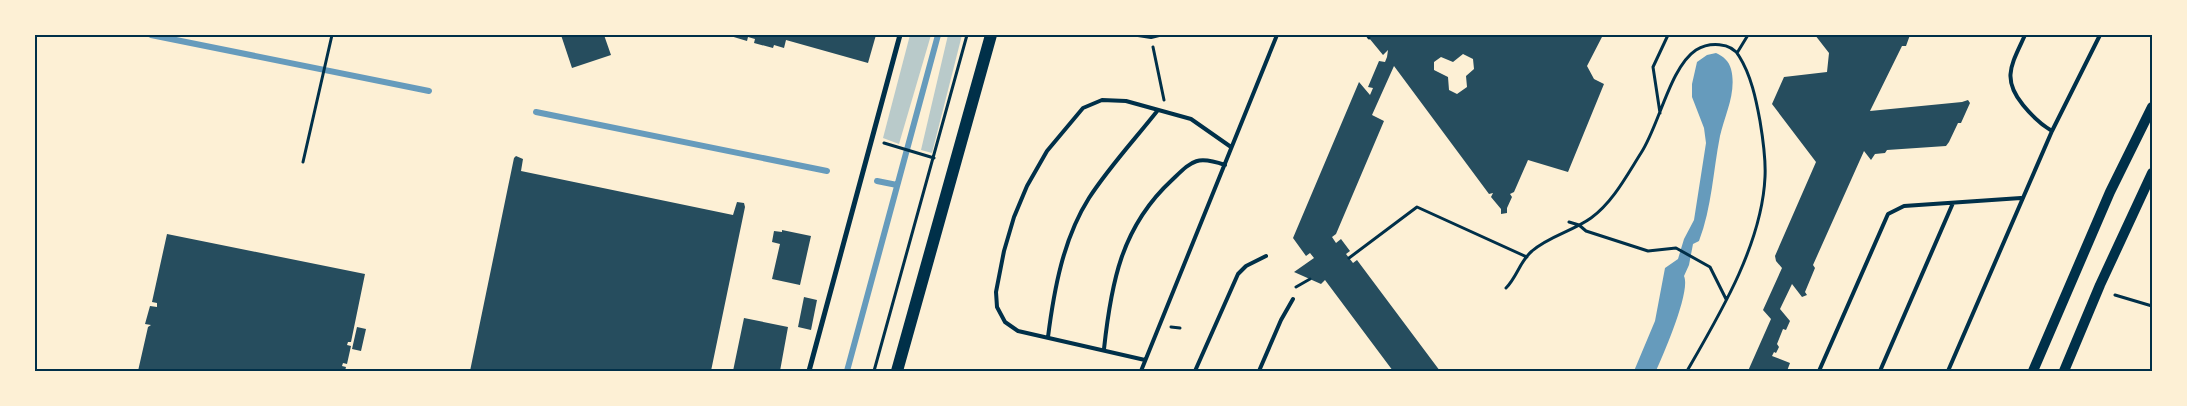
<svg xmlns="http://www.w3.org/2000/svg" width="2187" height="406" viewBox="0 0 2187 406" font-family="Lora,serif">
  <rect width="100%" height="100%" fill="#fdf0d5"/>
  <path fill="#b9caca" d="M 910,35 L 931,35 L 899,144 L 883,138 Z
    M 948,35 L 962,35 L 932,153 L 921,150 Z"/>
  <path fill="#669bbc" d="M 1716,53 C 1723,56 1729,61 1731,69 C 1737,92 1725,114 1720,136 C 1713,171 1712,207 1699,241 L 1693,244 L 1689,265 L 1684,276 C 1691,291 1664,353 1656,371 L 1634,371 L 1655,321 L 1665,268 L 1678,259 L 1684,239 L 1694,220 L 1706,143 L 1704,128 L 1692,97 L 1692,84 L 1697,62 L 1707,55 Z"/>
  <g fill="none" stroke-linecap="round" stroke-linejoin="round">
    <path stroke="#669bbc" stroke-width="6" d="M 151,35 L 429,91
      M 536,112 L 827,171
      M 877,181 L 897,185
      M 847,371 L 938,35"/>
  </g>
  <path fill="#264d5e" fill-rule="evenodd" d="M 561,35 L 604,35 L 611,55 L 572,68 Z
    M 727,35 L 876,35 L 868,63 L 786,40 L 784,48 L 774,45 L 773,48 L 754,43 L 755,39 L 748,37 L 747,41 Z
    M 1370,35 L 1603,35 L 1587,66 L 1594,79 L 1604,84 L 1568,172 L 1528,160 L 1514,192 L 1510,194 L 1512,197 L 1507,208 L 1507,213 L 1501,214 L 1501,209 L 1491,197 L 1493,193 L 1489,194 L 1394,66 L 1372,115 L 1384,121 L 1336,234 L 1332,237 L 1336,243 L 1341,239 L 1350,251 L 1346,254 L 1353,263 L 1357,260 L 1440,371 L 1393,371 L 1325,280 L 1321,284 L 1294,272 L 1314,258 L 1310,253 L 1306,256 L 1293,238 L 1359,82 L 1370,95 L 1373,88 L 1368,87 L 1379,61 L 1385,62 L 1387,57 L 1388,50 L 1383,55 L 1369,38 ZM 1463,54 L 1473,59 L 1474,69 L 1466,76 L 1467,87 L 1457,94 L 1449,90 L 1448,77 L 1434,70 L 1434,62 L 1441,57 L 1453,62 Z
    M 1815,35 L 1910,35 L 1906,46 L 1902,46 L 1870,111 L 1962,102 L 1968,100 L 1970,103 L 1961,123 L 1958,123 L 1949,142 L 1946,146 L 1887,150 L 1885,153 L 1875,154 L 1871,160 L 1864,151 L 1813,265 L 1815,268 L 1805,292 L 1807,295 L 1802,297 L 1792,284 L 1780,309 L 1790,321 L 1786,330 L 1783,329 L 1777,344 L 1779,347 L 1776,353 L 1774,352 L 1772,356 L 1790,363 L 1787,371 L 1748,371 L 1771,319 L 1763,310 L 1782,268 L 1776,261 L 1775,256 L 1816,162 L 1772,104 L 1784,77 L 1827,72 L 1829,53 Z
    M 516,156 L 523,159 L 521,171 L 733,215 L 737,202 L 744,203 L 745,207 L 711,371 L 470,371 L 514,158 Z
    M 782,230 L 811,236 L 800,285 L 772,279 L 780,244 L 772,242 L 774,231 L 782,232 Z
    M 167,234 L 365,274 L 351,342 L 348,342 L 347,345 L 351,346 L 347,364 L 343,363 L 342,366 L 346,367 L 345,371 L 138,371 L 148,327 L 151,325 L 145,324 L 150,306 L 157,307 L 157,303 L 152,302 Z
    M 804,297 L 817,300 L 811,330 L 798,327 Z
    M 744,318 L 788,327 L 780,371 L 733,371 Z
    M 357,327 L 366,329 L 361,351 L 352,349 Z"/>
  <g fill="none" stroke-linecap="round" stroke-linejoin="round">
    <path stroke="#003049" stroke-width="3" d="M 1367,35 L 1369,38
      M 1153,47 L 1164,100
      M 1737,53 L 1748,35
      M 1660,113 L 1653,67 L 1668,35
      M 884,143 L 934,158
      M 303,162 L 332,35
      M 1569,222 L 1579,225 L 1586,231 L 1648,251 L 1676,248 L 1710,267 L 1726,299
      M 1349,258 L 1417,207 L 1527,257
      M 1296,287 L 1310,279
      M 1506,288 C 1517,277 1520,261 1532,251 C 1549,236 1573,231 1591,218 C 1613,202 1627,175 1641,153 C 1659,126 1670,67 1696,50 C 1709,42 1731,42 1739,56 C 1751,75 1756,99 1760,121 C 1763,139 1766,158 1765,177 C 1762,244 1720,314 1687,371
      M 2115,295 L 2152,306
      M 1171,327 L 1180,328
      M 874,371 L 967,35"/>
    <path stroke="#003049" stroke-width="4" d="M 1138,35 L 1151,37 L 1159,35
      M 2025,35 C 2012,64 2001,78 2023,105 C 2032,116 2040,124 2052,131
      M 1048,337 C 1054,290 1063,239 1089,198 C 1109,167 1136,138 1158,110
      M 1104,349 C 1111,284 1121,227 1172,180 C 1192,161 1196,155 1225,165
      M 1145,360 L 1018,331 L 1005,322 L 997,307 L 996,292 L 1004,251 L 1014,217 L 1027,186 L 1047,151 L 1083,108 L 1102,100 L 1126,101 L 1191,119 L 1231,147
      M 1141,371 L 1277,35
      M 1195,371 L 1238,274 L 1246,266 L 1266,256
      M 1259,371 L 1281,320 L 1293,299
      M 1819,371 L 1888,214 L 1904,206 L 2021,198
      M 1880,371 L 1953,203
      M 1948,371 L 2052,131 L 2100,35"/>
    <path stroke="#003049" stroke-width="5" d="M 809,371 L 900,35"/>
    <path stroke="#003049" stroke-width="10" d="M 2033,371 L 2110,192 L 2152,107
      M 2064,371 L 2100,285 L 2152,173"/>
    <path stroke="#003049" stroke-width="12" d="M 897,371 L 991,35"/>
  </g>
  <rect width="2187" height="406" fill="none" stroke="#fdf0d5" stroke-width="72"/>
  <rect x="36" y="36" width="2115" height="334" fill="none" stroke="#003049" stroke-width="2"/>
</svg>
